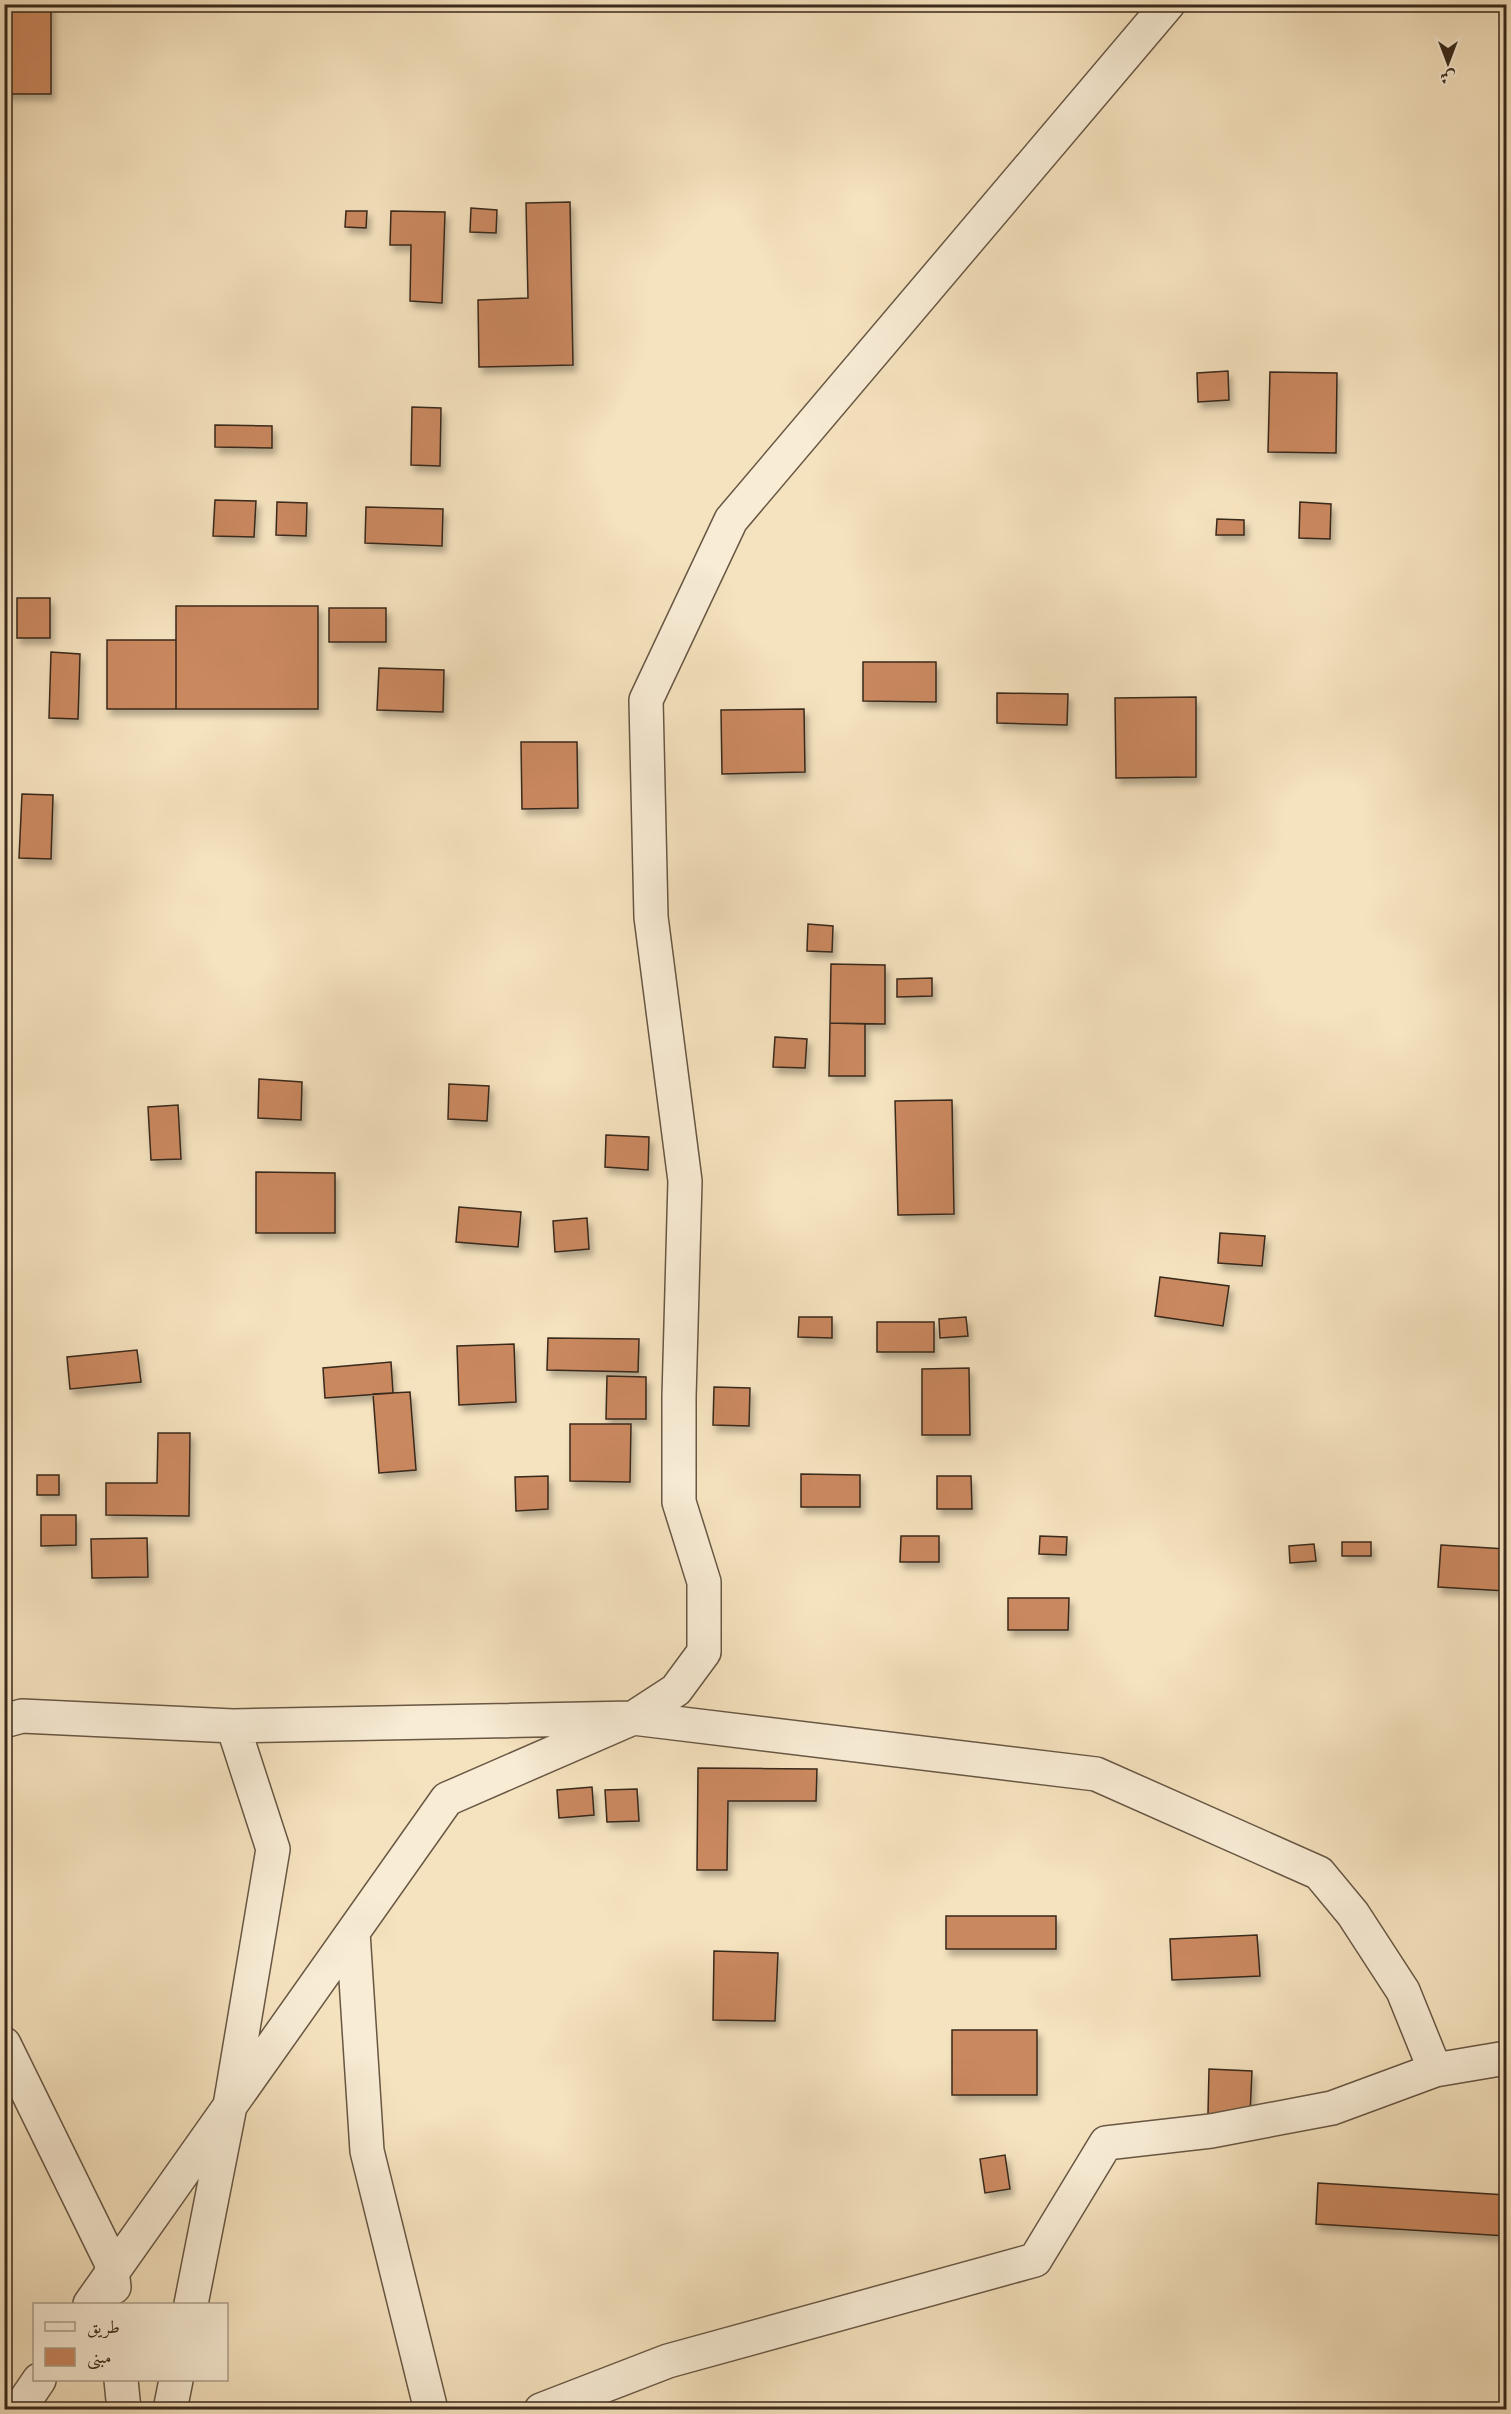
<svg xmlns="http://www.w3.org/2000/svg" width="1511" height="2414" viewBox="0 0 1511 2414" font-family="Vollkorn,Amiri,serif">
  <defs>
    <filter id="shadow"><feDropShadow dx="3.5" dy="6" stdDeviation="3" flood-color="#0004"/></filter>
  </defs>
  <rect width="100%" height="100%" fill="#f5e2be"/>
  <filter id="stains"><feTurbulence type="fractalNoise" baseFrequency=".00333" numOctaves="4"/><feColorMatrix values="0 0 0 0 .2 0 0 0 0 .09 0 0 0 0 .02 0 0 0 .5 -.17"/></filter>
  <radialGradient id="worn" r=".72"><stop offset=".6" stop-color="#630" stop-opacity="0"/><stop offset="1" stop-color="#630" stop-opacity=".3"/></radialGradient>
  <path fill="#ca885f" stroke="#39291b" stroke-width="1.5" filter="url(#shadow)" d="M 11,4 L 51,4 L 51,94 L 4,94 L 4,60 L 11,60 Z
    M 570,202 L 573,365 L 479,367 L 478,300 L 528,298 L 526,203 Z
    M 471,208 L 497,210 L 496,233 L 470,232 Z
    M 346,211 L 367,211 L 366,228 L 345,227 Z
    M 391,211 L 445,212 L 442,303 L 410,301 L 411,245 L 390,245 Z
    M 1228,371 L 1229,400 L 1198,402 L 1197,373 Z
    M 1270,372 L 1337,373 L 1336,453 L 1268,452 Z
    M 412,407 L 441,408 L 440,466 L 411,465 Z
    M 215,425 L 272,426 L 272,448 L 215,447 Z
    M 215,500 L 256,501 L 254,537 L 213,536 Z
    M 277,502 L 307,503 L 306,536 L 276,535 Z
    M 1300,502 L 1331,504 L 1330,539 L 1299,538 Z
    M 366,507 L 443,509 L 442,546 L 365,543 Z
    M 1217,519 L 1244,520 L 1244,535 L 1216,535 Z
    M 17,598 L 50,598 L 50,638 L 17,638 Z
    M 176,606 L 318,606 L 318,709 L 176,709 Z
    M 329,608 L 386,608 L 386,642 L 329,642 Z
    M 107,640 L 176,640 L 176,709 L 107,709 Z
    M 51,652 L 80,654 L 78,719 L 49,718 Z
    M 863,662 L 936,662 L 936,702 L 863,701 Z
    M 379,668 L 444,670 L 443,712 L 377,710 Z
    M 997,693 L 1068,694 L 1067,725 L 997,723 Z
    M 1196,697 L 1196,777 L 1116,778 L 1115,698 Z
    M 804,709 L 805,772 L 722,774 L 721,710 Z
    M 521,742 L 577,742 L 578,808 L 522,809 Z
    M 22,794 L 53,795 L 51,859 L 19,858 Z
    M 808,924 L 833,926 L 832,952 L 807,951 Z
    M 831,964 L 885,965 L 885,1024 L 830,1023 Z
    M 932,978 L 932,996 L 897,997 L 897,979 Z
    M 830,1023 L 865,1024 L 865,1076 L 829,1076 Z
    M 775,1037 L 807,1039 L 805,1068 L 773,1067 Z
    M 259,1079 L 302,1082 L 301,1120 L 258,1118 Z
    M 449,1084 L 489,1086 L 487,1121 L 448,1119 Z
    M 952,1100 L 954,1214 L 898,1215 L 895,1101 Z
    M 178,1105 L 181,1159 L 151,1160 L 148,1107 Z
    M 606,1135 L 649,1137 L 648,1170 L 605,1167 Z
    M 256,1172 L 335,1173 L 335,1233 L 256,1233 Z
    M 459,1207 L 521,1212 L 518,1247 L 456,1242 Z
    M 587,1218 L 589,1249 L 555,1252 L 553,1221 Z
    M 1220,1233 L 1265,1236 L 1262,1266 L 1218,1263 Z
    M 1160,1277 L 1229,1286 L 1223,1326 L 1155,1316 Z
    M 799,1317 L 832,1317 L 832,1338 L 798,1337 Z
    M 966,1317 L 968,1336 L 940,1338 L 939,1319 Z
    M 877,1322 L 934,1322 L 934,1352 L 877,1352 Z
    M 548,1338 L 639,1339 L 638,1372 L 547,1370 Z
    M 514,1344 L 516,1402 L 459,1405 L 457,1346 Z
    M 137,1350 L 141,1382 L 70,1389 L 67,1357 Z
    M 391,1362 L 393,1393 L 325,1398 L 323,1368 Z
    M 969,1368 L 970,1435 L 922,1435 L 922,1369 Z
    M 607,1376 L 646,1377 L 646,1419 L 606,1419 Z
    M 714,1387 L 750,1388 L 749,1426 L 713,1425 Z
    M 410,1392 L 416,1470 L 379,1473 L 373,1394 Z
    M 570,1424 L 631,1424 L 630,1482 L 570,1481 Z
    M 158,1433 L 190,1433 L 189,1516 L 106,1515 L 106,1483 L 157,1483 Z
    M 801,1474 L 860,1475 L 860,1507 L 801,1507 Z
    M 37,1475 L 59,1475 L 59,1495 L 37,1495 Z
    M 548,1476 L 548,1509 L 516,1511 L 515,1477 Z
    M 937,1476 L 971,1476 L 972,1509 L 937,1509 Z
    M 41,1515 L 76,1515 L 76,1545 L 41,1546 Z
    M 901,1536 L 939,1536 L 939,1562 L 900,1562 Z
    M 1040,1536 L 1067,1537 L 1066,1555 L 1039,1554 Z
    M 147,1538 L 148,1577 L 92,1578 L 91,1539 Z
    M 1342,1542 L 1371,1542 L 1371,1556 L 1342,1556 Z
    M 1314,1544 L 1316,1561 L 1290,1563 L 1289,1546 Z
    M 1441,1545 L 1506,1549 L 1506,1591 L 1438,1587 Z
    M 1008,1598 L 1069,1598 L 1068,1630 L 1008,1630 Z
    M 698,1768 L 817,1769 L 816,1801 L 728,1801 L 727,1870 L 697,1870 Z
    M 592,1787 L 594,1815 L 559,1818 L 557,1790 Z
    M 637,1789 L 639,1821 L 607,1822 L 605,1790 Z
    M 946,1916 L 1056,1916 L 1056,1949 L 946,1949 Z
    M 1257,1935 L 1260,1976 L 1172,1980 L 1170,1939 Z
    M 714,1951 L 778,1953 L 775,2021 L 713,2020 Z
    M 952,2030 L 1037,2030 L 1037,2095 L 952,2095 Z
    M 1209,2069 L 1252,2071 L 1250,2115 L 1208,2114 Z
    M 1005,2155 L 1010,2189 L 985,2193 L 980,2159 Z
    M 1318,2183 L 1506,2195 L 1506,2236 L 1316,2224 Z"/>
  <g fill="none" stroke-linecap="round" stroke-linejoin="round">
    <defs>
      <path id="minor" d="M 4,1721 L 22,1716 L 233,1726 L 273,1849 L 230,2106 L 191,2304
        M 233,1726 L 633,1718 L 1096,1774 L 1319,1873 L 1353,1914 L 1403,1991 L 1435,2070
        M 353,1932 L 367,2151 L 431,2410
        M 4,2044 L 111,2262 L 114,2287
        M 90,2304 L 447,1799 L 633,1718 L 676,1690 L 704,1652 L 704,1582 L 679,1502 L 679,1397 L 685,1181 L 651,917 L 646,700 L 731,520 L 1168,4
        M 121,2380 L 124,2410
        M 4,2409 L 22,2405 L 39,2380
        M 170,2410 L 176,2380
        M 541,2410 L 668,2361 L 1035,2260 L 1106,2143 L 1211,2131 L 1332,2108 L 1435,2070 L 1506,2058"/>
    </defs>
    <use href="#minor" stroke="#685744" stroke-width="36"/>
    <use href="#minor" stroke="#f8ecd5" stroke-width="33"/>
  </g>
  <rect width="1511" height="2414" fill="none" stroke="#f5e2be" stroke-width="24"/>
  <rect x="6" y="6" width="1499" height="2402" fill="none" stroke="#39291b" stroke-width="3"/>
  <rect x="12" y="12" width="1487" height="2390" fill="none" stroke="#39291b" stroke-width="1.5"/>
  <rect x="33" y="2303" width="195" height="78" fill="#f8ecd5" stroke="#ac9e8b" stroke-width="1.5"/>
  <rect x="45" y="2322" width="30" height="9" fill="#f8ecd5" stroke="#ac9e8b" stroke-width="1.5"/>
  <text x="87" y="2333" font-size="18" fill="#39291b">طريق</text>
  <rect x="45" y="2348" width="30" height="18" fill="#ca885f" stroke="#ac9e8b" stroke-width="1.5"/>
  <text x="87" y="2363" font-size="18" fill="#39291b">مبنى</text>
  <g transform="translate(1448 63) rotate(180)" stroke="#f8ecd5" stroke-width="4.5" paint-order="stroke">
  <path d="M0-4.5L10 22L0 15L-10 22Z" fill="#39291b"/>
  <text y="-9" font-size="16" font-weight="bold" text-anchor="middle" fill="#39291b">ش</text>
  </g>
  <rect width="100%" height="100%" filter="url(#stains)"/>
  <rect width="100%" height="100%" fill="url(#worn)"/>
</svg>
